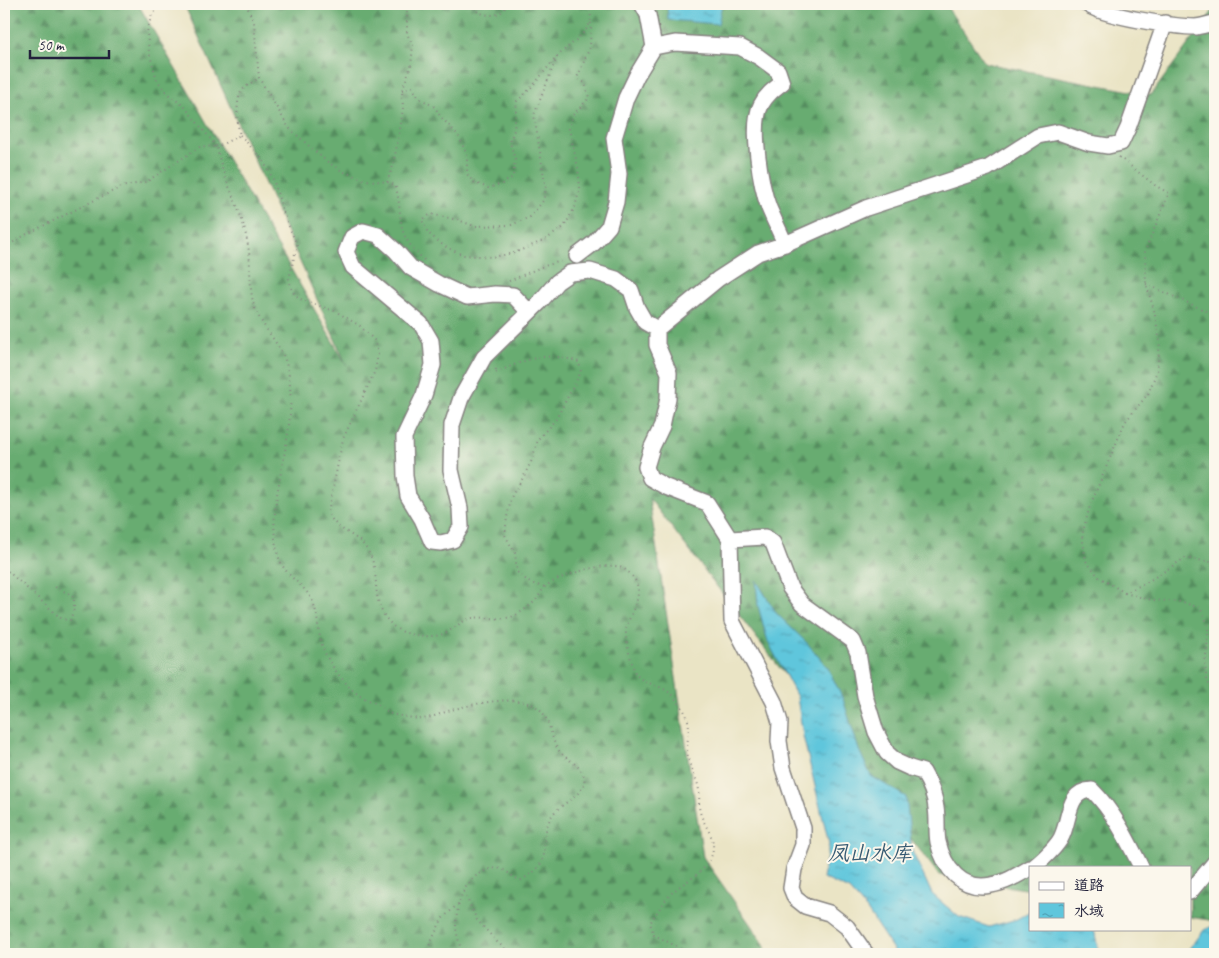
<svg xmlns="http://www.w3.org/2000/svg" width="1219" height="958" viewBox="0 0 1219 958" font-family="Caveat,'LXGW WenKai TC',sans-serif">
  <defs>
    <pattern id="forest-firs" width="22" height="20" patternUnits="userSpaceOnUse" patternTransform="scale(1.25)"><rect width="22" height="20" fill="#68ac71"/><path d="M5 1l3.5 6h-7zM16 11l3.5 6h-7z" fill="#558c5e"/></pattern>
    <pattern id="water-ripples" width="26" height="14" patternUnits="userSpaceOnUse" patternTransform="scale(1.25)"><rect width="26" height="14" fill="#5fc6dc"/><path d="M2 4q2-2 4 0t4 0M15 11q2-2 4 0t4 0" fill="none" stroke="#4ea0b4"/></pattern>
  </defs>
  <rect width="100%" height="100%" fill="#fbf7ec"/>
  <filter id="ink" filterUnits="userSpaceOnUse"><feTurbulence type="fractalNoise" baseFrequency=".02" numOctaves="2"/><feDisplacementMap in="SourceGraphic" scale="10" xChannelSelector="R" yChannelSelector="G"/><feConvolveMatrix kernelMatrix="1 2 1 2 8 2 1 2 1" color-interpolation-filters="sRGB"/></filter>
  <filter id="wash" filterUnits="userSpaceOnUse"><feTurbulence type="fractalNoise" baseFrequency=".0096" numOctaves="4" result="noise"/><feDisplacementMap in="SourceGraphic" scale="20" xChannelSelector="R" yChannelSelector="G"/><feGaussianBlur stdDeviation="1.12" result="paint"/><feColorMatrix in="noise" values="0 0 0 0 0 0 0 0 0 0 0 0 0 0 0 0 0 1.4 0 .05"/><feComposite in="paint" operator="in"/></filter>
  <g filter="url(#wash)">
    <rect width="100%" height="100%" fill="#eae4c5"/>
    <path fill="url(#forest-firs)" stroke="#456756" d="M 4,4 L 138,4 L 347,366 L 184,4 L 945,4 L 985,63 L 1151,95 L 1215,8 L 1215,921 L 1190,917 L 1190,867 L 1030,867 L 1030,890 L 939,875 L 649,498 L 703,857 L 764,944 L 767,954 L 4,954 Z"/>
    <path fill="url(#water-ripples)" stroke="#40748c" d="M 667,4 L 722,4 L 718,24 L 668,20 Z
      M 756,580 L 777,614 L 807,643 L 828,668 L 843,699 L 859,750 L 871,776 L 906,797 L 912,851 L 932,894 L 959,917 L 989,927 L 1017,919 L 1030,911 L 1030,929 L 1094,929 L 1098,949 L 1112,954 L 896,954 L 867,910 L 849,890 L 823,878 L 829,844 L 803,736 L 797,697 L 768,642 L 758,606 Z
      M 1215,925 L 1215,954 L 1186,954 L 1204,930 Z"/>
  </g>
  <g filter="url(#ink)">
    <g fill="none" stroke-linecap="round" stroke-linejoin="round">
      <defs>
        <path id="minor" d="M 642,4 L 648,15 L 654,47 L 675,43 L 740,47 L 759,57 L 778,71 L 782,83 C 774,89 766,95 761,105 C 750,126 761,187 769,208 C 774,220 780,232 785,244 L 866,208 L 988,168 L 1038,136 L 1058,132 L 1089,143 L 1108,146 L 1121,143 L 1128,128 L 1165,23
          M 1087,4 C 1101,16 1177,27 1196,27 C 1202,26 1209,24 1215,23
          M 577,256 L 594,243 L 609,226 L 616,202 L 619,174 L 614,138 L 626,98 L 637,75 L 654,47
          M 529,312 L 513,295 L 495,294 L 467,297 L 439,284 L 411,268 L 396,251 L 378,235 L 363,231 L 352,237 L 346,252 L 353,267 L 421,324 L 431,341 L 433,365 L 424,395 L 404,437 L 405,476 L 408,496 L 422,519 L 432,542 L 441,543 L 453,540 L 461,527 L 460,508 L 451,470 L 452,425 L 461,398 L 484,357 L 539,303 L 557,282 L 570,273 L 590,271 L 616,279 L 631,290 L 637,308 L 645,322 L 657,329 L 718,279 L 758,253 L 785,244
          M 657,329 L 657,345 L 669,373 L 668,398 L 662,426 L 652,447 L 646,467 L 650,478 L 666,487 L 707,503 L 730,539
          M 1034,867 C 1043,859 1055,849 1061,838 C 1071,819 1066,791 1092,790 C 1114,812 1127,839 1141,867
          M 1190,892 L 1215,862
          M 866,954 L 847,927 L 829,913 L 805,906 L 795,898 L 791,888 L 794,869 L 803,845 L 803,828 L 783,768 L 779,741 L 780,722 L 774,702 L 732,621 L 730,539 L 765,537 L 773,543 L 790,588 L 802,604 L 853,641 L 858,653 L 865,696 L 876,732 L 887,753 L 897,762 L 910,768 L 923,772 C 929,782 935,795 936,808 C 938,819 936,831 938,842 C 944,868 962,891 991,885 C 1005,883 1018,875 1030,868"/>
      </defs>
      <use href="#minor" stroke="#868380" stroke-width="18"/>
      <path stroke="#868380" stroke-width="2" stroke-dasharray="1 4" stroke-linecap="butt" d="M 161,4 L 152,14 L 147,32 L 149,52 L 157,80 L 168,94 L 184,106 L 217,147 L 240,135 C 237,125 236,104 240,94 C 243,87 253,82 259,78
        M 246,4 L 254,23 L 259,78 L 289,128 L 326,161 L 342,171 L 365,180 L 387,182 L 395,185 C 400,199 399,213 402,228 C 405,241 414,250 424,260
        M 470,4 C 476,13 489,18 500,13 C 503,11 506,6 509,4
        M 557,57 L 534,115 L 546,189 L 543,201 L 530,217 L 511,225 L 474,226 L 458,220 L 431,214 L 422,220 L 428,233 L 444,246 L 463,255 L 493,257 L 514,253 L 545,240 L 564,227 L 575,207 L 580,188 L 578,168 L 569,129 L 572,116 L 589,98 L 585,83 L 577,78 L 590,47 L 591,19
        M 402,90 L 412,87 L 419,98 L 435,107 L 440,116 L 458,135 L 467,155 L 467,174 L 473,182 L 488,188 L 502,184 L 513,177 L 515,160 L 510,142 L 514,130 L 517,101 C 533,88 543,72 557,57 C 566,47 589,33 591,19 C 591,14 589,7 586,4
        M 240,135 L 262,159 L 273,179 L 284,215 L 297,245 L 289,279 L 292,291 L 300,299 L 337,312 L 360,326 L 375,341 L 378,354 L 375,371 L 343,439 L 328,512 C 336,533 357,532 368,551 C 383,577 367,601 393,626 C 402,635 431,639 443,634 C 453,630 462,620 472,618 C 487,616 501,622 516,615 C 523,611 531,605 536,600 C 539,596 542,590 545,587 C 557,576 599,564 615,566 C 623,567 628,571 632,576 C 649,595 625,616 626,634 C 626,645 631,659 634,670 C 639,684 656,683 667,691 C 672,694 677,701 681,706 C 696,727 684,737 688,757 C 690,768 698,779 699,791 C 700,798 698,805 700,812 C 704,827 717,837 712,854 C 707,874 682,881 669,896 C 662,904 656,914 650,923 L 654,935 L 692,954
        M 1119,157 L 1156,186 L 1169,193 L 1145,251 L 1146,284 L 1154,310 L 1160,342 L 1157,371 L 1148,394 L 1125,422 L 1090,506 L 1082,535 L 1086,561 L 1099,577 L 1125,593
        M 387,182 L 393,166 L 400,129 L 403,108 L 402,90 L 411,66 L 413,45 L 407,34 L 407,4
        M 4,245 L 9,245 L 27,234 L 121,187 L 146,182 L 201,146 L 217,147 C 221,175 237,200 244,227 C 246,235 248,244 249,252 C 251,270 249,288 254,306 C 260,325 282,346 286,363 C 295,396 289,432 282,466 C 277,496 270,525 278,555 C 285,579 304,582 313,602 C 318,615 318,629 321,642 C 326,661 345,686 362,697 C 368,700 375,702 380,706 C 383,708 385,711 388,712 C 392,715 397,715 402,716 C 408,717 416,719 422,719 C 431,718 442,713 451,710 C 473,704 519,693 538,708 C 550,717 550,736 557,748 C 563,758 576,762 582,772 C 594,793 559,802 551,817 C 536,844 558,861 521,880 C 512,878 508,871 501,869 C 495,867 488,869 483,872 C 462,881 456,907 456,928 C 457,936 460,946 462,954
        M 509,281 L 541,267 L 565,260
        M 1146,284 L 1215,315
        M 497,364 L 495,373 C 526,360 544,350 579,362 L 581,372 L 556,419 L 538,439 L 532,460 L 523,478 L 512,495 L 507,517 L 505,535 L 515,553 L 517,572 L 530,583 L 545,587
        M 1215,564 L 1211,562 L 1185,558 L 1149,581 L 1125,593 L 1152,600 L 1182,602 L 1200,608 C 1203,614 1207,620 1208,627 C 1210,648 1197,675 1215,692
        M 4,568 L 62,619 L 70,620 L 74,609 L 74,597 L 67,592 L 58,590 L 53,584
        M 464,892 L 477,920 L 498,943 L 512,954
        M 425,954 L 442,919 L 459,903"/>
      <use href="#minor" stroke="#fff" stroke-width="15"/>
    </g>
  </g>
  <g text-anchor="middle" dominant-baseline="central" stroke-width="4" stroke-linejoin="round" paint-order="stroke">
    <g font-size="21" font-style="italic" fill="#375b73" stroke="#fbf7ec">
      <text x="870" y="853">凤山水库</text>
    </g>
  </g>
  <rect width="1219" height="958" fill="none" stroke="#fbf7ec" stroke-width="20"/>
  <rect x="1029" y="866" width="162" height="65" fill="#fbf7ec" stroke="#a4a2a5"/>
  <rect x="1039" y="882" width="25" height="8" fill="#ffffff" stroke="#a4a2a5"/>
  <text x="1074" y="890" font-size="15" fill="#22223b">道路</text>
  <rect x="1039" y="903" width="25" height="15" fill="url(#water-ripples)" stroke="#a4a2a5"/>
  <text x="1074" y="916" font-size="15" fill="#22223b">水域</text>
  <path d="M30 50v8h79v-8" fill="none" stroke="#22223b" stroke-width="2.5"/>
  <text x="38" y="50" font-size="15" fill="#22223b" stroke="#fbf7ec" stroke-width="4" paint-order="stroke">50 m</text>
</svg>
